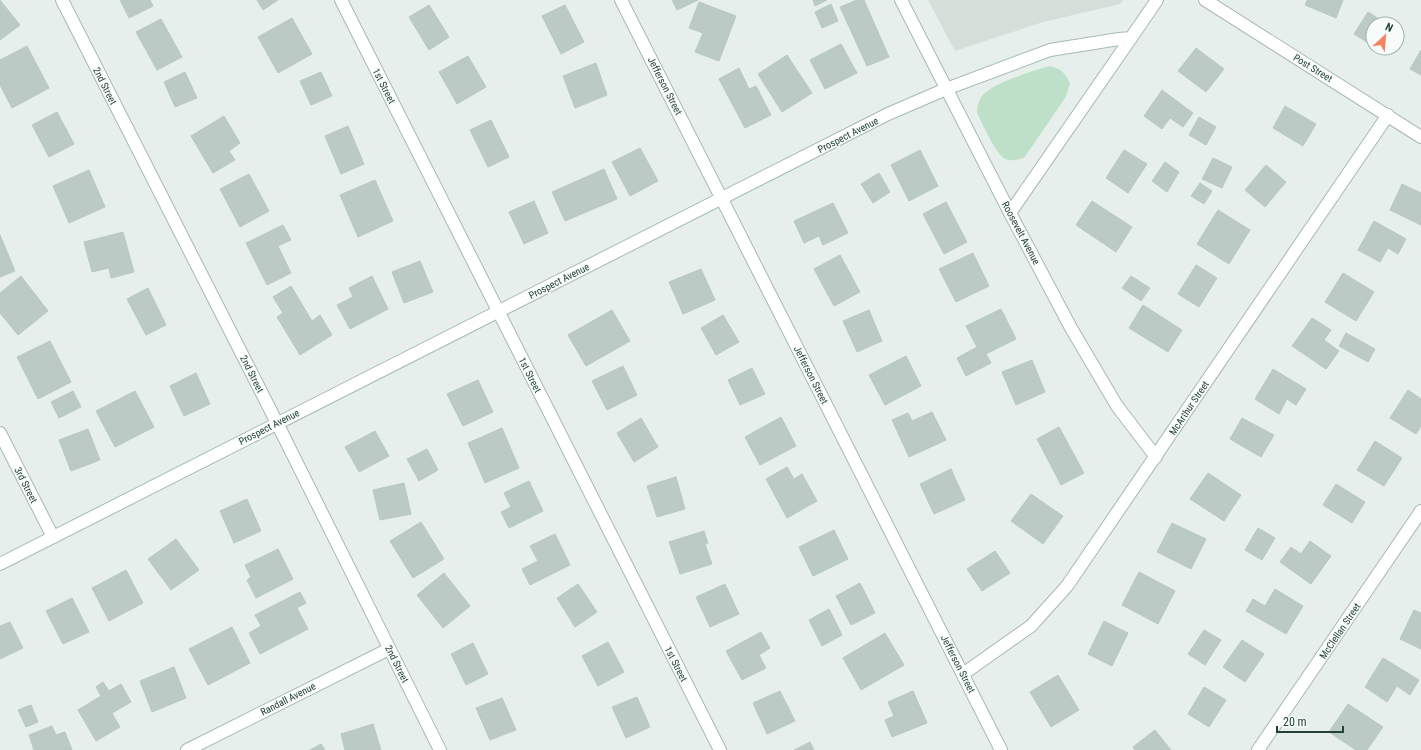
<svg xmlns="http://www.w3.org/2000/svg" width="1421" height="750" viewBox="0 0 1421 750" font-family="'Roboto Condensed',sans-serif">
  <rect width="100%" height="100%" fill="#e6efeb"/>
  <path fill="#d4dfda" d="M 928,0 L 1123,0 L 1120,4 L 1043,22 L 955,51 Z"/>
  <path fill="#bfe0c8" d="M 1050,66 C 1062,70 1065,72 1070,84 L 1065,98 L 1024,158 C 1018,159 1011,162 1005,159 C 996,154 982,123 977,113 C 977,107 978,101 982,96 C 990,84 1035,70 1050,66 Z"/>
  <path fill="#bbcac4" stroke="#b8c9c2" d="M 0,0 L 20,25 L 0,40 Z
    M 120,0 L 150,0 L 153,6 L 129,18 Z
    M 257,0 L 278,0 L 263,10 Z
    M 672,0 L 698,0 L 677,10 Z
    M 813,0 L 827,0 L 815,6 Z
    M 857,0 L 864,0 L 889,57 L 867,66 L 840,7 Z
    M 1307,0 L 1343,0 L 1336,18 L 1305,5 Z
    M 699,2 L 736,16 L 719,61 L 695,52 L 703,33 L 689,28 Z
    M 831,4 L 838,21 L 822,28 L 815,12 Z
    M 429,5 L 449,37 L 429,50 L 409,17 Z
    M 565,5 L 584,42 L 561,54 L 542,16 Z
    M 1368,12 L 1387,24 L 1373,24 L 1373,46 L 1354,34 Z
    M 292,18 L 312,54 L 278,73 L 258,37 Z
    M 161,19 L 182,57 L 157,70 L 136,32 Z
    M 841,44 L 857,73 L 825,89 L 810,60 Z
    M 27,46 L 49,88 L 12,108 L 0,85 L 0,60 Z
    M 1196,48 L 1224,69 L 1206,92 L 1178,71 Z
    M 1421,50 L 1421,75 L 1410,69 Z
    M 787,55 L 812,93 L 782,112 L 758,74 Z
    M 468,56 L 486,87 L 457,104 L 439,72 Z
    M 596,63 L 607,95 L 575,108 L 563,76 Z
    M 739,68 L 749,89 L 756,86 L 771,115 L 745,128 L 719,79 Z
    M 185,72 L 197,98 L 175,107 L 164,82 Z
    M 321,72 L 332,96 L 311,105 L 300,81 Z
    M 1162,90 L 1193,113 L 1183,127 L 1170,118 L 1162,129 L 1144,116 Z
    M 1285,106 L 1316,124 L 1303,146 L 1273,128 Z
    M 57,112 L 74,144 L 49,157 L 32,125 Z
    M 224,116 L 240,143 L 229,151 L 235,160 L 213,173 L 191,136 Z
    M 1199,117 L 1216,127 L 1206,145 L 1189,135 Z
    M 491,120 L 509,157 L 488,167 L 470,130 Z
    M 348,126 L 364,164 L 341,174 L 325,136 Z
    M 640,148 L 658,181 L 630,196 L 612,162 Z
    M 920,150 L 938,186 L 909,201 L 891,165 Z
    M 1124,150 L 1147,164 L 1128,193 L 1106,178 Z
    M 1213,158 L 1232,167 L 1222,188 L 1202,179 Z
    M 1165,162 L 1179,172 L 1167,192 L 1152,181 Z
    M 1266,165 L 1286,182 L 1265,207 L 1245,190 Z
    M 604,169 L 617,199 L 565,221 L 552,192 Z
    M 89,170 L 105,207 L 69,223 L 53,186 Z
    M 879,173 L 890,192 L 873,203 L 861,184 Z
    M 249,174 L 269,211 L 240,227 L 220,189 Z
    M 375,180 L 393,221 L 358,237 L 340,195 Z
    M 1200,183 L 1212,191 L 1204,204 L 1191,196 Z
    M 1402,184 L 1421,193 L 1421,225 L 1390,210 Z
    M 534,201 L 548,233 L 524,244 L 509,212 Z
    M 1092,201 L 1132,227 L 1116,252 L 1076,225 Z
    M 946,202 L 967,242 L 944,254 L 923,214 Z
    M 833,203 L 848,233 L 823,245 L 819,236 L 804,243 L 794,221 Z
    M 1218,210 L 1250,230 L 1229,264 L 1197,244 Z
    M 1374,221 L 1406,239 L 1398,254 L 1388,248 L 1380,262 L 1358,250 Z
    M 283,225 L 291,240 L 278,246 L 291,273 L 267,285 L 246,243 Z
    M 123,232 L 134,272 L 111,278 L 109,268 L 92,272 L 84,242 Z
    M 0,235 L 15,271 L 0,277 Z
    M 973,253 L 989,286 L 956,302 L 939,269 Z
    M 840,255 L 860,292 L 834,306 L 814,269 Z
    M 420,261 L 433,292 L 404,303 L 392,272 Z
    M 1196,265 L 1217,278 L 1199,307 L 1178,294 Z
    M 701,269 L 715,300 L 683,314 L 669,282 Z
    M 1343,273 L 1374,292 L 1356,321 L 1325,302 Z
    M 21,276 L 48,311 L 18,335 L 0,313 L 0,293 Z
    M 372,276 L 388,309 L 350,329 L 337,305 L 353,297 L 349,288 Z
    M 1131,276 L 1150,288 L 1141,301 L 1122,288 Z
    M 291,286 L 312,321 L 320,315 L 332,335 L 300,355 L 277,317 L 283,313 L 273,297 Z
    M 148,288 L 166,325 L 146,335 L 127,299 Z
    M 1143,305 L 1182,330 L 1168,352 L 1129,328 Z
    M 1001,309 L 1016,339 L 986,354 L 991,363 L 966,376 L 957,358 L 977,347 L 966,326 Z
    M 612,310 L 630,341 L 586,366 L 568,335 Z
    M 869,310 L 882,341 L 857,352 L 843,321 Z
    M 723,315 L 739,342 L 716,355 L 701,328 Z
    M 1312,318 L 1331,330 L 1324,340 L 1339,351 L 1326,369 L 1292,346 Z
    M 1346,333 L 1375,349 L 1368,362 L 1339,346 Z
    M 50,341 L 71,382 L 38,399 L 17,357 Z
    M 906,356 L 921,386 L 885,405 L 869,375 Z
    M 1032,360 L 1045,392 L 1016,405 L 1002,372 Z
    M 623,366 L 637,395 L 607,410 L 592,381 Z
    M 752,368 L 765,394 L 740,405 L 728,380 Z
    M 1273,369 L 1306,389 L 1296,405 L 1287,399 L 1279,414 L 1255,399 Z
    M 196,373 L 210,404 L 184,416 L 170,386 Z
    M 478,380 L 493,412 L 463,426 L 447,394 Z
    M 1408,390 L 1421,399 L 1421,426 L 1416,434 L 1390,418 Z
    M 73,391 L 81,407 L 59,418 L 51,402 Z
    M 135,391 L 154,427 L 115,447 L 96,411 Z
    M 932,412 L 946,440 L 909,457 L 892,420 L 908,413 L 912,421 Z
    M 781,417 L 796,446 L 760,465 L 745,437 Z
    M 641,418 L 658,447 L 634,462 L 617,433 Z
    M 1242,418 L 1274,435 L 1261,457 L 1230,439 Z
    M 1059,427 L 1084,473 L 1061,485 L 1037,439 Z
    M 502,428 L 519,468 L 485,483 L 468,443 Z
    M 88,429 L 100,460 L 71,471 L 59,440 Z
    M 375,431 L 389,456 L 359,472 L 345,447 Z
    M 1375,441 L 1402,458 L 1384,486 L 1357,470 Z
    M 427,449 L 438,470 L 419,481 L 407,459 Z
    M 787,467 L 794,479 L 802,474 L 817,501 L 787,518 L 766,479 Z
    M 951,469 L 965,500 L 934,514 L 920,484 Z
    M 1208,473 L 1241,495 L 1224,521 L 1190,499 Z
    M 676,477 L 685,509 L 657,517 L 647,486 Z
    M 529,481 L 543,511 L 509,528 L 501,512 L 511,507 L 504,493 Z
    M 404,483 L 411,514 L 380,520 L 373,490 Z
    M 1336,484 L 1365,502 L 1352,523 L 1323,505 Z
    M 1031,494 L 1063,516 L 1043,544 L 1011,521 Z
    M 247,499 L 261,531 L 234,543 L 220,511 Z
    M 421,522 L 444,559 L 413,578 L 390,541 Z
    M 1172,523 L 1206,539 L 1191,569 L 1157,552 Z
    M 1258,528 L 1275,538 L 1262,560 L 1245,550 Z
    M 834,530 L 848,559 L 813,576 L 799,547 Z
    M 704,531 L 708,543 L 705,544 L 712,564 L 680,574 L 669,542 Z
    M 555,534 L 570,565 L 530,585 L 522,569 L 538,561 L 530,546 Z
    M 176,539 L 199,570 L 171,590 L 148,559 Z
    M 1310,541 L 1331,556 L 1311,584 L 1280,562 L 1291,547 L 1301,554 Z
    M 278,549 L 293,579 L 256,598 L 247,580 L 251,577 L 245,565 Z
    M 995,551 L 1010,573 L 982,591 L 967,569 Z
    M 126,570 L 143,603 L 109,621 L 92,588 Z
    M 1139,572 L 1175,591 L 1158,624 L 1122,605 Z
    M 444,573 L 470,606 L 443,628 L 417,595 Z
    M 860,583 L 875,613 L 851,625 L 836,596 Z
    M 578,584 L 597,612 L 575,627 L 557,598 Z
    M 725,584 L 739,614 L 710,627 L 696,597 Z
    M 1275,589 L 1303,606 L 1286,634 L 1246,611 L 1253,599 L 1265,606 Z
    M 300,592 L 306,603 L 297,608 L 308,629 L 260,654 L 249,633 L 261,626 L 255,615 Z
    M 72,598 L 89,632 L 63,644 L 46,611 Z
    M 829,609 L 842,635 L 822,646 L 809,620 Z
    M 1414,610 L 1421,613 L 1421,649 L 1400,639 Z
    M 1104,621 L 1128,633 L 1112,666 L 1088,654 Z
    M 10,622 L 23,648 L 0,659 L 0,626 Z
    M 232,627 L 250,663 L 208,685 L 189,649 Z
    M 1204,630 L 1221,640 L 1205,665 L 1188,654 Z
    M 761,632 L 770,648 L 759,655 L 766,668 L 742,680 L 726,651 Z
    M 885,633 L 904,665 L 861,690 L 843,658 Z
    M 1242,640 L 1264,654 L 1245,682 L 1223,667 Z
    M 608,642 L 624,672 L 598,686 L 582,656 Z
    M 473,643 L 488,674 L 466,685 L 451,654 Z
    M 1383,658 L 1419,680 L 1410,695 L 1397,686 L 1387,702 L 1365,687 Z
    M 174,667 L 186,698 L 152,712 L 140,681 Z
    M 1058,675 L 1079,710 L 1051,727 L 1030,692 Z
    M 103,682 L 109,691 L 121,684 L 131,702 L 112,713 L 120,727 L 96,741 L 78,710 L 101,696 L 96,687 Z
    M 1204,687 L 1226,700 L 1209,727 L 1188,714 Z
    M 780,691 L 795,721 L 767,734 L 753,703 Z
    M 913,691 L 927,723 L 892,737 L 885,720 L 894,716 L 888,702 Z
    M 637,697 L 650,727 L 626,738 L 612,707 Z
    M 502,698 L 516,730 L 490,740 L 476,708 Z
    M 1348,704 L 1383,727 L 1367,750 L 1356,750 L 1329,732 Z
    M 31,705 L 38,722 L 26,727 L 18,710 Z
    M 373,724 L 381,750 L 345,750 L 341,734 Z
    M 52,726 L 56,735 L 65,732 L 72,750 L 34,750 L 29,735 Z
    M 1155,730 L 1171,750 L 1135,750 L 1133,747 Z
    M 810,742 L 814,750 L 794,750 Z
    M 321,744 L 325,750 L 310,750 Z"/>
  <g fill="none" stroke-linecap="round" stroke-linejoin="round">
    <defs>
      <path id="street" d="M 62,0 L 277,423 L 440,750
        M 341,0 L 720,750
        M 621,0 L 1001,750
        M 901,0 L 1010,213 L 1071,328 L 1117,406 L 1156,457
        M 1205,0 L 1421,137
        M 1010,213 L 1131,38
        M 0,433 L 53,537
        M 963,674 L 1031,626 L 1067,586 L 1388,115
        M 187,750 L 389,649
        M 1258,750 L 1421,511"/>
      <path id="secondary" d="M 0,564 L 888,114 L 946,89 L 1050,50 L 1119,39 L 1131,38 L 1157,0"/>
    </defs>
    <use href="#street" stroke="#a8b8b2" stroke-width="14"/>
    <use href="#secondary" stroke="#a4bbb3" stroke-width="14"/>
    <use href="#street" stroke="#fff" stroke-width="12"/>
    <use href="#secondary" stroke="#fff" stroke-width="12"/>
  </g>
  <g text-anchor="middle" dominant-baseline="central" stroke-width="3" stroke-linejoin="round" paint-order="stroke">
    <g font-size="10" fill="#24423a" stroke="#f7fbf9">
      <text transform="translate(1313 68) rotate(32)">Post Street</text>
      <text transform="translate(105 86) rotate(63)">2nd Street</text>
      <text transform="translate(384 86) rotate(63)">1st Street</text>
      <text transform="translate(665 86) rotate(63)">Jefferson Street</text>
      <text transform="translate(848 135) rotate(-27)">Prospect Avenue</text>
      <text transform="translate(1021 233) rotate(62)">Roosevelt Avenue</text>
      <text transform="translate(559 281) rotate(-27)">Prospect Avenue</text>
      <text transform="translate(252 374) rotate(63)">2nd Street</text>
      <text transform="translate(530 375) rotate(63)">1st Street</text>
      <text transform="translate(811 375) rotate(63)">Jefferson Street</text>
      <text transform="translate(1189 408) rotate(-56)">McArthur Street</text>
      <text transform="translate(269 427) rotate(-27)">Prospect Avenue</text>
      <text transform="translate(26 485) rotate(63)">3rd Street</text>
      <text transform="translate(1340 631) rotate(-56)">McClellan Street</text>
      <text transform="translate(397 664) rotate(63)">2nd Street</text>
      <text transform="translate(676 664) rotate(63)">1st Street</text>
      <text transform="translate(958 664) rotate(63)">Jefferson Street</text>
      <text transform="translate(288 699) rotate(-27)">Randall Avenue</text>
    </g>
  </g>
  <g transform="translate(1385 36) rotate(26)"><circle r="19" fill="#f7fbf9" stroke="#a3b1ad"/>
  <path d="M0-3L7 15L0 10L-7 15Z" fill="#f4845f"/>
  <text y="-6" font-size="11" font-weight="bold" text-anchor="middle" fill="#24423a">N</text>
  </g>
  <path d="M1277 726v6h66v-6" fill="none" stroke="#24423a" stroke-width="2"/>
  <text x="1283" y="726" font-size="12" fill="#24423a" stroke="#f7fbf9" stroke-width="3" paint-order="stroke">20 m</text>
</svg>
